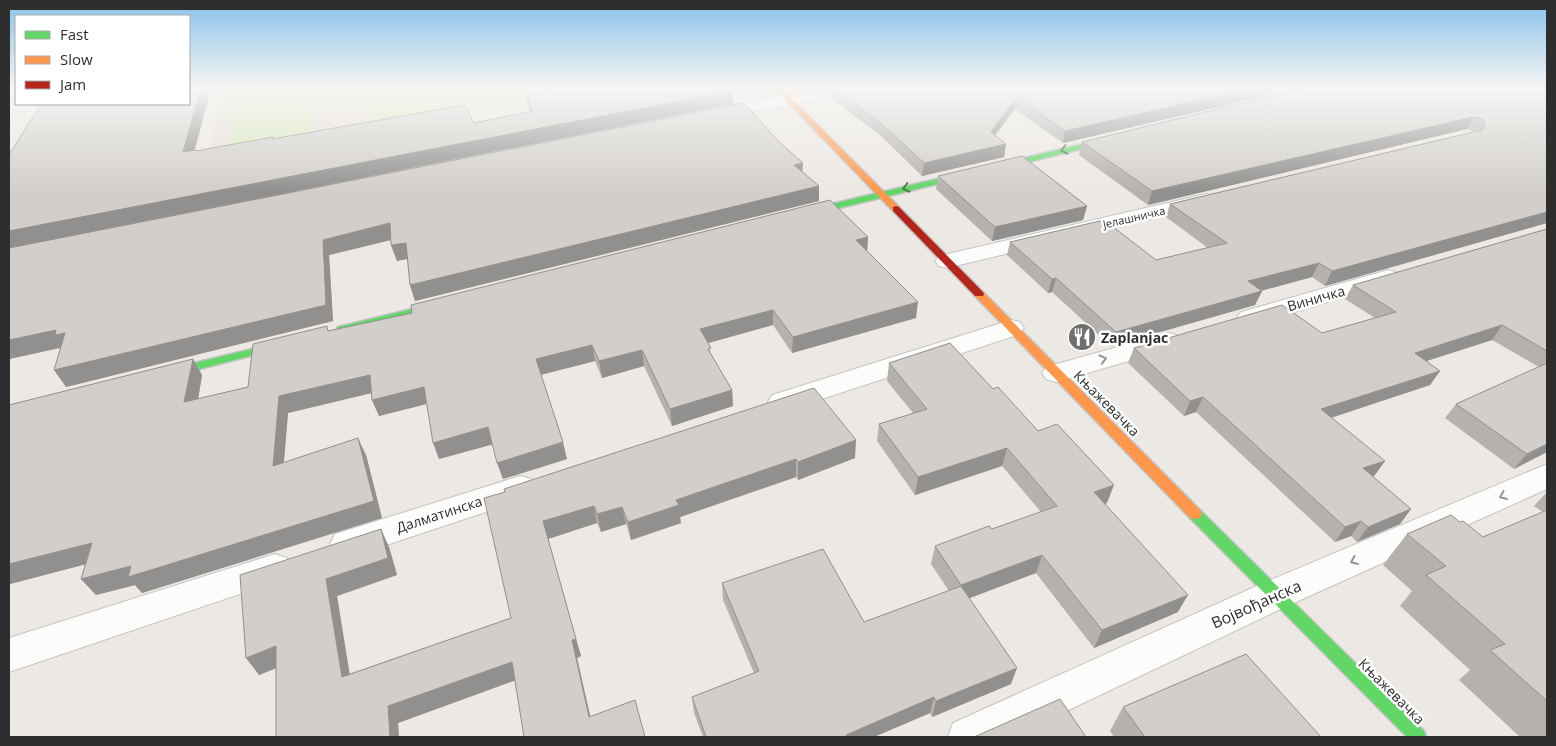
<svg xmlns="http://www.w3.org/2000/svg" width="1556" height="746" viewBox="0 0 1556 746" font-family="'Open Sans',sans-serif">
  <rect width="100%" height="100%" fill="#ece8e4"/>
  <path fill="#e6e0d3" d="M 225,88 L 562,88 L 544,101 L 205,165 Z"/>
  <path fill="#d9eabb" d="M 267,88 L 308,88 L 310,134 L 232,147 L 238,92 Z
    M 383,88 L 435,88 L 437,91 L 456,88 L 485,88 L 493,102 L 369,125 L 363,104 L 373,102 L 369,90 Z"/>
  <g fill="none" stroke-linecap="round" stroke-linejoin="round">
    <defs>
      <path id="street" d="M 823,88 L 857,88 L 855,92 L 849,93 L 711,120 L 705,119 L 702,115 L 705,111 L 711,110 Z
        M 1206,194 L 1213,196 L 1217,200 L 1213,204 L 947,268 L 939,266 L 935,261 L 939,256 Z
        M 1388,270 L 1396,272 L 1400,277 L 1396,282 L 1250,325 L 1241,322 L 1237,317 L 1241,312 Z
        M 1011,320 L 1020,322 L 1024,328 L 1020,334 L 782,412 L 772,409 L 768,402 L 772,395 Z
        M 1168,333 L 1177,335 L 1181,341 L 1177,347 L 1056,382 L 1046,379 L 1042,373 L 1046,367 Z
        M 1547,464 L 1547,489 L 1287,606 L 1012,737 L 948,737 L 953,723 L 1261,584 Z
        M 520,476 L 531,479 L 536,488 L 531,497 L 347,558 L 335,554 L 330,544 L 335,534 Z
        M 275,554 L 287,558 L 292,568 L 287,578 L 9,672 L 9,638 Z"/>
      <path id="fast" d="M 1116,136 L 1120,138 L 1119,140 L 798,218 L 794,215 L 798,212 Z
        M 449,300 L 453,301 L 454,303 L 453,305 L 342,332 L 337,329 L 338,327 Z
        M 289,340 L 293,341 L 294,343 L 293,345 L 161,379 L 155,375 L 161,371 Z
        M 1195,509 L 1200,510 L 1424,731 L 1426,737 L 1407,737 L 1190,518 L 1188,514 L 1190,510 Z"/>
      <path id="slow" d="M 774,88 L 781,88 L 899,207 L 899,211 L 893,211 Z
        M 979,291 L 983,292 L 1200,510 L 1202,514 L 1200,518 L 1195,519 L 1190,518 L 975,296 L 974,294 Z"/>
      <path id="jam" d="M 896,206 L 899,207 L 983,292 L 984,294 L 983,296 L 975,296 L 893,211 L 893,207 Z"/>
    </defs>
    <use href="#street" stroke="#c5c4c5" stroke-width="2"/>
    <use href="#fast" stroke="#c5c4c5" stroke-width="3"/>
    <use href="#slow" stroke="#c5c4c5" stroke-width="3"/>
    <use href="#jam" stroke="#c5c4c5" stroke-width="3"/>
    <use href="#street" fill="#fcfcfb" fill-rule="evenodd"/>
    <use href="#fast" fill="#63d668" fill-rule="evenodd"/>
    <use href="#slow" fill="#ff974d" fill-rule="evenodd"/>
    <use href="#jam" fill="#b3261e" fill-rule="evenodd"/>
  </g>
  <path fill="#b4b1af" d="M 189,88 L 211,88 L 195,150 L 196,150 L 197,151 L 273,139 L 474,123 L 530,112 L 528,107 L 526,94 L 733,104 L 285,193 L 803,172 L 819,186 L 819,201 L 415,301 L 410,285 L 407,259 L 397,261 L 391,245 L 391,240 L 329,255 L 333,321 L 66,387 L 61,348 L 9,359 L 9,155 Z
    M 832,88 L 1289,88 L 1231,104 L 1063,143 L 1015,109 L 995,135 L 1006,144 L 1004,157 L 922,176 L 881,136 L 831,98 Z
    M 1547,88 L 1547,223 L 1325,286 L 1312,277 L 1261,291 L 1262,291 L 1255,305 L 1111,346 L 1052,292 L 1048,293 L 1007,255 L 1010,242 L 1156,260 L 1208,248 L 1166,217 L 1170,204 L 1475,132 L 1467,129 L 1148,205 L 1079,155 L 1082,142 Z
    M 938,176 L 1087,206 L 1083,220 L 992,241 L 936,189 Z
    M 1547,229 L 1547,452 L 1514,469 L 1445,418 L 1456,404 L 1539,367 L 1492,340 L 1426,361 L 1440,371 L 1430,385 L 1331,418 L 1385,461 L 1374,476 L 1373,477 L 1411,509 L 1400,524 L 1357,542 L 1351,536 L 1335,542 L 1196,412 L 1184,416 L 1128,363 L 1134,348 L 1322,333 L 1375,318 L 1345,299 L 1353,285 Z
    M 868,237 L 867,251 L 916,318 L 792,353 L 773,325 L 708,343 L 711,355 L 732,390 L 733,406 L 672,426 L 644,366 L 602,378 L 595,361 L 541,375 L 567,459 L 503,479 L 493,444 L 439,459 L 427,404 L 379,416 L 372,400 L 371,393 L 288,413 L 284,463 L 366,455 L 382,518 L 142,593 L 135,585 L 96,595 L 81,579 L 85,564 L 10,584 L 9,405 L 193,359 L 202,375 L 198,399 L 248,387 L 330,331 Z
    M 889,363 L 993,389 L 1038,431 L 1107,503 L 1105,504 L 1178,612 L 1094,648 L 1036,573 L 969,598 L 1011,684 L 932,717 L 930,713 L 874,737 L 703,737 L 694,713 L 692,697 L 754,673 L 723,600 L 722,583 L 864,622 L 949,591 L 931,564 L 935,546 L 992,529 L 1041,512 L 1002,466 L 915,495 L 877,441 L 879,424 L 913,413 L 887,381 Z
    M 814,388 L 855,458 L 798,480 L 796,477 L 680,517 L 681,523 L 631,540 L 626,524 L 601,532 L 597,523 L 548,539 L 581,656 L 577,658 L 590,716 L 645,737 L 524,737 L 515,680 L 398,723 L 399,737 L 276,737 L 276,668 L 259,675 L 240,575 L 389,547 L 397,575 L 337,596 L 349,674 L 511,618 L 505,492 Z
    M 1547,492 L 1547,737 L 1520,737 L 1459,680 L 1470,670 L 1400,606 L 1412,591 L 1383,565 L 1407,534 L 1460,522 L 1483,537 L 1543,512 L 1534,506 Z
    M 1123,707 L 1321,737 L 1114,737 L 1110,731 Z"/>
  <path fill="#92908e" d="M 201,88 L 211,88 L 190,166 L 183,152 Z
    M 1251,88 L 1289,88 L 1231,104 L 1063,143 L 1065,131 Z
    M 732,91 L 733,104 L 9,248 L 9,231 Z
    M 1017,97 L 1015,109 L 988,144 L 991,132 Z
    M 1473,117 L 1467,129 L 1148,205 L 1152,191 Z
    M 1006,144 L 1004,157 L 922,176 L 924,163 Z
    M 803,163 L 802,177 L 794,165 Z
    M 819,186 L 819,201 L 415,301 L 410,285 Z
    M 1087,206 L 1083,220 L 992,241 L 995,227 Z
    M 1547,212 L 1547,223 L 1325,286 L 1332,271 Z
    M 390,223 L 395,239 L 329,255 L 333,321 L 66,387 L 54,370 L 323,240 Z
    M 868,237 L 867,252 L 856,240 Z
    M 406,243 L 411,258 L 397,261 L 391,245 Z
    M 1319,263 L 1312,277 L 1242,296 L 1248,281 Z
    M 1056,278 L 1052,292 L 1048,293 L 1052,279 Z
    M 1262,291 L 1255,305 L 1111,346 L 1116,332 Z
    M 918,302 L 916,318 L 792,353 L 793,337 Z
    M 773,310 L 773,325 L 701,345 L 700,329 Z
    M 1502,325 L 1492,340 L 1405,368 L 1415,353 Z
    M 56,330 L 65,333 L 63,347 L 9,359 L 9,340 Z
    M 592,345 L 595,361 L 540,375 L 536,359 Z
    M 642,350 L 644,366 L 602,378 L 599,361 Z
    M 193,359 L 202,375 L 195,418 L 184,402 Z
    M 1440,371 L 1430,385 L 1312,424 L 1321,409 Z
    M 370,375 L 376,392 L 288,413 L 282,483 L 273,466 L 279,396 Z
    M 424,387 L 430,403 L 379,416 L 372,400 Z
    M 732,390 L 733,406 L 672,426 L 670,409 Z
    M 1203,397 L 1196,412 L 1184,416 L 1190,401 Z
    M 488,427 L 494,444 L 439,459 L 433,443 Z
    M 358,438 L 366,455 L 382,518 L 142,593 L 135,585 L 96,595 L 81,579 Z
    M 856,440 L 855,458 L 798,480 L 798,462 Z
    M 563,442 L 567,459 L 503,479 L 497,463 Z
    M 1547,444 L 1547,452 L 1514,469 L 1527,454 Z
    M 1007,448 L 1002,466 L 915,495 L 918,477 Z
    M 796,459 L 796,477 L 680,517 L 681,523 L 631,540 L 628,522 L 676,500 Z
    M 1385,461 L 1374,476 L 1353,483 L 1363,468 Z
    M 1114,485 L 1107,503 L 1088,510 L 1094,492 Z
    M 594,506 L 597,523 L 548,539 L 543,521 Z
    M 622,507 L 626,524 L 601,532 L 597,514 Z
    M 1411,509 L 1400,524 L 1357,542 L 1368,527 Z
    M 1361,521 L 1351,536 L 1335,542 L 1345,527 Z
    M 381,529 L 389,547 L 397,575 L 337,596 L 353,694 L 342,677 L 326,579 Z
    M 92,543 L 106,559 L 10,584 L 9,589 L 9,564 Z
    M 1042,555 L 1036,573 L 957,603 L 961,585 Z
    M 1188,595 L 1178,612 L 1094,648 L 1102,630 Z
    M 576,639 L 581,656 L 577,658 L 594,733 L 589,717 L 572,640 Z
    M 276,646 L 289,663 L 259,675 L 246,658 Z
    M 512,662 L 519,679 L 398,723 L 399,737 L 390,737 L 388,706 Z
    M 1017,668 L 1011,684 L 932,717 L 936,701 Z
    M 934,697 L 930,713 L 874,737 L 846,737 L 846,735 Z"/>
  <path fill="#d1cecb" stroke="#92908e" d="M 189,88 L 201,88 L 183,152 L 196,150 L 196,151 L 273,137 L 272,139 L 465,105 L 474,123 L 533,111 L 526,94 L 558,88 L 729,88 L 732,91 L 9,231 L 9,155 L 41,104 L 189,104 Z
    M 834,88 L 1251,88 L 1235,92 L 1065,131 L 1017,97 L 991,132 L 1006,144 L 924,163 L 882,124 Z
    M 1304,88 L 1547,88 L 1547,212 L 1332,271 L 1319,263 L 1248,281 L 1262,291 L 1116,332 L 1056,278 L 1052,279 L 1010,242 L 1104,220 L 1156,260 L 1227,243 L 1170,204 L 1482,130 L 1485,124 L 1482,119 L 1473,117 L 1152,191 L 1082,142 Z
    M 744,103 L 780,143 L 803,163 L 794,165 L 819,186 L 410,285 L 406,243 L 391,245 L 390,223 L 323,240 L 326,305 L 54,370 L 65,333 L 55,335 L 56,330 L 9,340 L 9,248 Z
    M 1022,156 L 1087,206 L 995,227 L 938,176 Z
    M 830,200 L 868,237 L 856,240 L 918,302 L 793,337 L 773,310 L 700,329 L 711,348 L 708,349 L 732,390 L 670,409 L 642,350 L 599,361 L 592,345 L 536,359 L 563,442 L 497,463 L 488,427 L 433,443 L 424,387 L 372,400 L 370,375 L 279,396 L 273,466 L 358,438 L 374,501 L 128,577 L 131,566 L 81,579 L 92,543 L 9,564 L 9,405 L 193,359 L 184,402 L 248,387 L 253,344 L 327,326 L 328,331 L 412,313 L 411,305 Z
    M 1547,229 L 1547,351 L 1502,325 L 1415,353 L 1440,371 L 1321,409 L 1385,461 L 1363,468 L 1411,509 L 1368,527 L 1361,521 L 1345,527 L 1203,397 L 1190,401 L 1134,348 L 1282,305 L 1322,333 L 1396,312 L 1353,285 Z
    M 950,343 L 993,389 L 998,387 L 1038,431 L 1057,424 L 1114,485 L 1094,492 L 1188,595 L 1102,630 L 1042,555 L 961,585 L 935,546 L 989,526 L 992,529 L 1057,506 L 1007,448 L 918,477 L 879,424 L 927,409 L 889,363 Z
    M 1547,363 L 1547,444 L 1527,454 L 1456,404 Z
    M 814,388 L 856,440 L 798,462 L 796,459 L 676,500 L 679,505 L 628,522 L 622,507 L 597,514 L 594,506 L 543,521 L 576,639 L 572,640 L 589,717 L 635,700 L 645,737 L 524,737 L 512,662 L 388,706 L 390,737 L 276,737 L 276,646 L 246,658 L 240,575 L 381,529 L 388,558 L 326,579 L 342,677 L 511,618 L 484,498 L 505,492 L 504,489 Z
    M 1547,510 L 1547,701 L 1490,650 L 1505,644 L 1426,575 L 1446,566 L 1407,534 L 1451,515 L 1460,522 L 1463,521 L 1483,537 Z
    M 823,549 L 864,622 L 961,586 L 1017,668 L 936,701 L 934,697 L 846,735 L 847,737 L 706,737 L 692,697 L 759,671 L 722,583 Z
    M 1246,654 L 1321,737 L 1145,737 L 1123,707 Z
    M 1060,699 L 1086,737 L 974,737 Z"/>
  <defs><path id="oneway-chevron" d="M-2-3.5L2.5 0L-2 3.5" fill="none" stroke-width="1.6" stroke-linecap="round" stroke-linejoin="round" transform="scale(1.25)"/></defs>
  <g stroke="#467a48">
    <use href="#oneway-chevron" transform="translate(1064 150) rotate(167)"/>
    <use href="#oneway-chevron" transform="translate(906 188) rotate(166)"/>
  </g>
  <g stroke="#959594">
    <use href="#oneway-chevron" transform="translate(1103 359) rotate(-16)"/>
    <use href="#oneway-chevron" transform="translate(1503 496) rotate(156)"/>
    <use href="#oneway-chevron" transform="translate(1354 561) rotate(156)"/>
  </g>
  <linearGradient id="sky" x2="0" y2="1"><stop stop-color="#88c2ea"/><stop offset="0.46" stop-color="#f6f5f3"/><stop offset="1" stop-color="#f6f5f3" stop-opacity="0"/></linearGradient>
  <rect width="1556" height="192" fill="url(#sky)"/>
  <defs>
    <symbol id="restaurant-disc" viewBox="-11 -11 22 22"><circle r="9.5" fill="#706f6e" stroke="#fff"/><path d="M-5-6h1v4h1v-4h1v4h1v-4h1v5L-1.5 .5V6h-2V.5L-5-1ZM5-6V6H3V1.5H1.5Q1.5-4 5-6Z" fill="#fff"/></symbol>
  </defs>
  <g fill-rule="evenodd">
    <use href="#restaurant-disc" x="1066" y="321" width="32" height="32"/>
  </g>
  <g text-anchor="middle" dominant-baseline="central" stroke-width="5" stroke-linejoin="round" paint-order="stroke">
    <g font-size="11" fill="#2e2e2e" stroke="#fff">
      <text transform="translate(1134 217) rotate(-13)">Јелашничка</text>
    </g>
    <g font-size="14" fill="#2e2e2e" stroke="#fff">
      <text transform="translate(1316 298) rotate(-16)">Виничка</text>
      <text transform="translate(1107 403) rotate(45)">Књажевачка</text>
      <text transform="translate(439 514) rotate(-18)">Далматинска</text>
      <text transform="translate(1392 691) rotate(45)">Књажевачка</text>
    </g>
    <g font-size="14" font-weight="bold" fill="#2e2e2e" stroke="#fff" text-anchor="start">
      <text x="1101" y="337">Zaplanjac</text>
    </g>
    <g font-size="16" fill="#2e2e2e" stroke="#fff">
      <text transform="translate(1256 604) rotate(-24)">Војвођанска</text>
    </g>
  </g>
  <rect width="1556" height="746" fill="none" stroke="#2e2e2e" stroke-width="20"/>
  <rect x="15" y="15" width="175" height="90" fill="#ffffff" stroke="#ababab"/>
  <rect x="25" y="31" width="25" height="8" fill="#63d668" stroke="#ababab"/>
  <text x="60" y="40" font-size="15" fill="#2e2e2e">Fast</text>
  <rect x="25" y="56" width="25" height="8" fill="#ff974d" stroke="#ababab"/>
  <text x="60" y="65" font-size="15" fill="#2e2e2e">Slow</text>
  <rect x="25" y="81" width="25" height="8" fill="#b3261e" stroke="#ababab"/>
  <text x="60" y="90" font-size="15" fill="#2e2e2e">Jam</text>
</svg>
